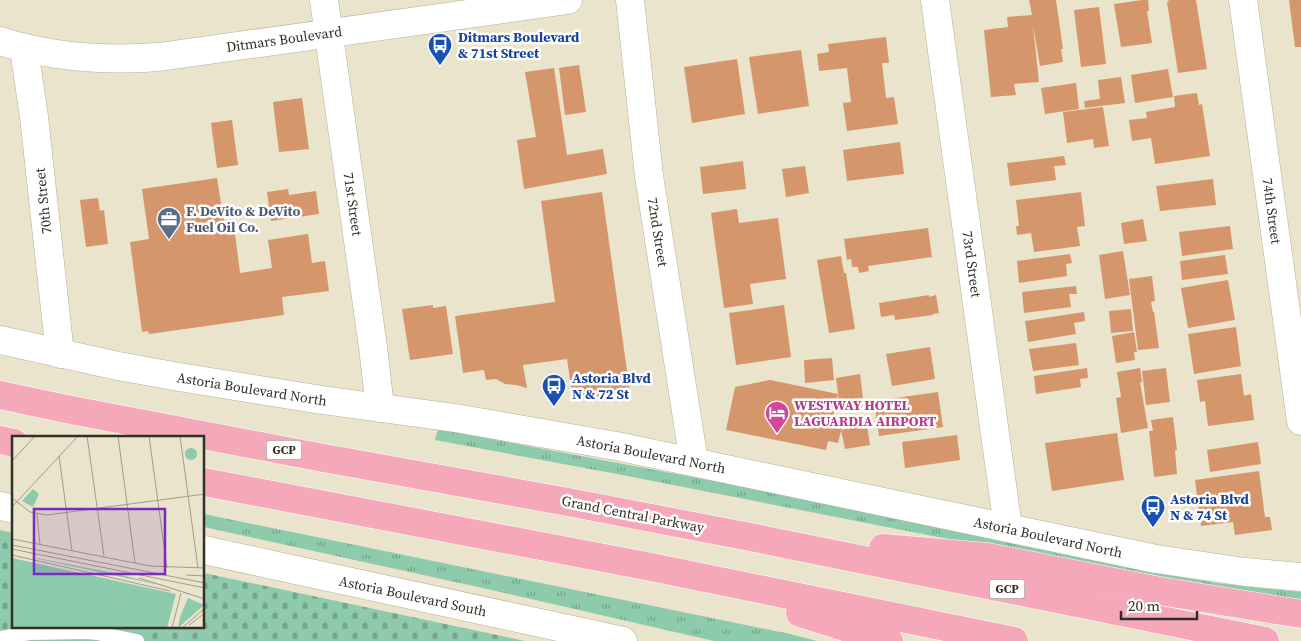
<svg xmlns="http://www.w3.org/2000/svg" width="1301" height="641" viewBox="0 0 1301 641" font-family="'Source Serif 4',serif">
  <defs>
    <pattern id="grass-tufts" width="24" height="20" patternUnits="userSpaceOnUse" patternTransform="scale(1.25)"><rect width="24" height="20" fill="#8dcbac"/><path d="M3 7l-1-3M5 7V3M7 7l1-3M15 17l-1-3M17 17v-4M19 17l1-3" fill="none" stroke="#74a58c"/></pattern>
    <pattern id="cemetery-stones" width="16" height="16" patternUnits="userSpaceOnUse" patternTransform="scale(1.25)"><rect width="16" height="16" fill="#8dcbac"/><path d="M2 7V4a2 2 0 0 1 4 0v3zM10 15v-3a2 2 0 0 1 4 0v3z" fill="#74a58c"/></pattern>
  </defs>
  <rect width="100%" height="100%" fill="#e9e4cb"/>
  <path fill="url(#grass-tufts)" d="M 438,429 L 761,490 L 1124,566 L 1216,583 L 1301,592 L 1301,601 L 1218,592 L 617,474 L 435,440 Z
    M 204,514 L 790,634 L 817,641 L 714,641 L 478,587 L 204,527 Z"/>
  <path fill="url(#cemetery-stones)" d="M 0,530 L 14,533 L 14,627 L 204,627 L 204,573 L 525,641 L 0,641 Z"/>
  <path fill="#d5966c" d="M 1029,0 L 1056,0 L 1063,49 L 1061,49 L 1063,62 L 1040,66 L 1033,25 L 1039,82 L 1014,84 L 1016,95 L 991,97 L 984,30 L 1008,27 L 1007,17 L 1032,15 Z
    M 1142,0 L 1148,0 L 1149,11 L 1147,11 L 1152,43 L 1121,47 L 1114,4 Z
    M 1168,0 L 1196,0 L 1207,69 L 1178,73 L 1167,2 L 1169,2 Z
    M 1289,0 L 1301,0 L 1301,47 L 1295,47 Z
    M 1099,7 L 1106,64 L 1081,67 L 1074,10 Z
    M 886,37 L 889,63 L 882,63 L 886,98 L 894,97 L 898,124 L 847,131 L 843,103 L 851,102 L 847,68 L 819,71 L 817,54 L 829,52 L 828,44 Z
    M 801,50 L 809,106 L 758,114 L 749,57 Z
    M 737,59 L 745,114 L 692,123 L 684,67 Z
    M 579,65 L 586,112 L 565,115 L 559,68 Z
    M 554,68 L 567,155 L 603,149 L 607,174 L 524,189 L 517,140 L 536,137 L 525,72 Z
    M 1168,69 L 1173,97 L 1135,103 L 1131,75 Z
    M 1121,77 L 1125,103 L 1085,108 L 1084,101 L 1100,99 L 1098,80 Z
    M 1076,83 L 1079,109 L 1045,114 L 1041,88 Z
    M 1197,93 L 1199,105 L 1202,104 L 1210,156 L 1155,164 L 1151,138 L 1132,141 L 1129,120 L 1147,118 L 1146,112 L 1175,107 L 1174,96 Z
    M 302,98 L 309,149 L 279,152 L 273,102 Z
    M 1103,107 L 1109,146 L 1094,148 L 1093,139 L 1067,143 L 1063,112 Z
    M 232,120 L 238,165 L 217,168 L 211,123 Z
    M 900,142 L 904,174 L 847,181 L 843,150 Z
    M 1064,156 L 1066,165 L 1054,166 L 1056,180 L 1010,186 L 1007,163 Z
    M 743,161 L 746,189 L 703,194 L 700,167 Z
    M 805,166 L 809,193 L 786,197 L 782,169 Z
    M 217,178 L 225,228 L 234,226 L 240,273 L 272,268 L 268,240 L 308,234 L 312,263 L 325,261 L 329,291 L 282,297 L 284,315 L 149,334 L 148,331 L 142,332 L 130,242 L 149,239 L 142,189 Z
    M 1213,179 L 1216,205 L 1160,211 L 1156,186 Z
    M 288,189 L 289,195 L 316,191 L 319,214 L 271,221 L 267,192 Z
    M 602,192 L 630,392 L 573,400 L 567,359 L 523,365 L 527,388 L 516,385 L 505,384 L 496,379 L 486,380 L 484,370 L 463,373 L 455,316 L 555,302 L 541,201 Z
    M 1081,192 L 1085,226 L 1077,227 L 1080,246 L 1034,252 L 1031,233 L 1017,235 L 1016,226 L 1019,226 L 1016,200 Z
    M 98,198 L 100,211 L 104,210 L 108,244 L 86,247 L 80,200 Z
    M 737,209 L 739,223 L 778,218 L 786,279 L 750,284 L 753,304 L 724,308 L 711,213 Z
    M 1143,219 L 1147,241 L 1124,244 L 1121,223 Z
    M 1230,226 L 1233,249 L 1182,256 L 1179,232 Z
    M 928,228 L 932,257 L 868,266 L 869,271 L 859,273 L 858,267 L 852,267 L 851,259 L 847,260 L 844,239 Z
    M 1123,251 L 1130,295 L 1105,299 L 1099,255 Z
    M 1070,254 L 1072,263 L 1066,264 L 1067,276 L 1019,283 L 1017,261 Z
    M 1225,255 L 1228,274 L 1182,280 L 1180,261 Z
    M 841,256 L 844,273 L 846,273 L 855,329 L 829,333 L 817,260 Z
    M 1152,276 L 1155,301 L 1151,302 L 1153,312 L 1154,312 L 1159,348 L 1138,350 L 1129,279 Z
    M 1228,280 L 1235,320 L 1188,328 L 1181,288 Z
    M 1076,286 L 1077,294 L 1069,294 L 1071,307 L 1024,313 L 1022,292 Z
    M 929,295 L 929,297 L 936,295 L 939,313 L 933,314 L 933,315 L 895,320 L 894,315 L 881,317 L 879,303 Z
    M 433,305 L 433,308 L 446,306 L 453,354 L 410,360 L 402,309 Z
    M 784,305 L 791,357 L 736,365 L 729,313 Z
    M 1131,309 L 1133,331 L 1111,333 L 1109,311 Z
    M 1084,312 L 1085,321 L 1074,323 L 1076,334 L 1028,342 L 1025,321 Z
    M 1236,327 L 1241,366 L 1194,374 L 1188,334 Z
    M 1134,332 L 1137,352 L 1134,352 L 1135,360 L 1116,363 L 1112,336 Z
    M 1076,343 L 1079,365 L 1033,371 L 1029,349 Z
    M 930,347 L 935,379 L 892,386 L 886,354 Z
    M 832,358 L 834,380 L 805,383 L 804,360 Z
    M 1087,368 L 1088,378 L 1080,379 L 1081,387 L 1036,394 L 1034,376 Z
    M 1140,368 L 1142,382 L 1140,382 L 1148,428 L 1121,433 L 1116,398 L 1121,397 L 1117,372 Z
    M 1166,368 L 1170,402 L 1146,405 L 1142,371 Z
    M 860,374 L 863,398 L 839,402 L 836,378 Z
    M 1241,374 L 1244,396 L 1251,394 L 1254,420 L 1208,426 L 1205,401 L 1200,402 L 1197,380 Z
    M 770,380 L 838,394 L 833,417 L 841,419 L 842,427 L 838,443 L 828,441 L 826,450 L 726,430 L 735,387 Z
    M 938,392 L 943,427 L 879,436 L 874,401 Z
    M 1173,417 L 1177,450 L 1175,450 L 1177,474 L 1154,477 L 1149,431 L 1153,431 L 1151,420 Z
    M 867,425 L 870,445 L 845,449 L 841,430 Z
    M 1117,433 L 1124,480 L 1052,491 L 1045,443 Z
    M 957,435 L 960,460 L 905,468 L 902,442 Z
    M 1258,442 L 1261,464 L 1210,472 L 1207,450 Z
    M 1259,471 L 1265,517 L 1270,517 L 1272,530 L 1235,535 L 1233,522 L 1201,526 L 1195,480 Z"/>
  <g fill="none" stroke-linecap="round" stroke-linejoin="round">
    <defs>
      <path id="service" d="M 0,638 L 30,633 L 87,632 L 97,633 L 137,641"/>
      <path id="minor" d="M 324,0 L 373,347 L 380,408
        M 630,0 L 649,176 L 694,462
        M 935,0 L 1008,528
        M 1243,0 L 1301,421
        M 24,49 L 34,117 L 60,354"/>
      <path id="tertiary" d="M 0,41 C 51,57 106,61 159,57 L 568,0"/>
      <path id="secondary" d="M 0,340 L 118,366 L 179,377 L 322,400 L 455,418 L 616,446 L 1156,559 L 1245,572 L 1301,577
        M 0,506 L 14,509
        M 204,550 L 623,641"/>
      <path id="motorway" d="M 0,395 L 66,409 L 318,457 L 568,502 L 750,537 L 1265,641
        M 0,440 L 14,443
        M 204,482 L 651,567 L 1014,641
        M 883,548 L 988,557 L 1160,591 L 1301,614
        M 800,613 L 889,641"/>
    </defs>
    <use href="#service" stroke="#b5b099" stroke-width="15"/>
    <use href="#minor" stroke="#b5b099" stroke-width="29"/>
    <use href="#tertiary" stroke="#b5b099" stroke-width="29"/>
    <use href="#secondary" stroke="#b5b099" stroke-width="29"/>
    <use href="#motorway" stroke="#fff" stroke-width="29"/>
    <use href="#service" stroke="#fff" stroke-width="14"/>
    <use href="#minor" stroke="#fff" stroke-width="28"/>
    <use href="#tertiary" stroke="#fff" stroke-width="28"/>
    <use href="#secondary" stroke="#fff" stroke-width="28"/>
    <use href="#motorway" stroke="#f5a8ba" stroke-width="28"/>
  </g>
  <defs>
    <symbol id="bus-pin" viewBox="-11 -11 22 30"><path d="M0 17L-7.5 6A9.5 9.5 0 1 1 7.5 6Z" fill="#1a4fb4" stroke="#fff"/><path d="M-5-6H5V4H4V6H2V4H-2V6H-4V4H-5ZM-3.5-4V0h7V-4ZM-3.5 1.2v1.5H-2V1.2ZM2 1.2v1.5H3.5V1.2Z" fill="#fff"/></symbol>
    <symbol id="office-pin" viewBox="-11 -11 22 30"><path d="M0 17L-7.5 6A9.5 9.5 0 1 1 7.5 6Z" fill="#5c6f8a" stroke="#fff"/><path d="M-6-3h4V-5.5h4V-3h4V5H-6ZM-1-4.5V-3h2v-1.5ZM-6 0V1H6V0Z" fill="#fff"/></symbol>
    <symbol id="hotel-pin" viewBox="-11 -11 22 30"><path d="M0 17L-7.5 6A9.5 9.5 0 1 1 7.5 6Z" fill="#d1479c" stroke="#fff"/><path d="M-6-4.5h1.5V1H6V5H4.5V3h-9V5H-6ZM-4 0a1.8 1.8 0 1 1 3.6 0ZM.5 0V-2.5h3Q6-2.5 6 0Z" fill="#fff"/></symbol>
  </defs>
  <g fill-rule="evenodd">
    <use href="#bus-pin" x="426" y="31" width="28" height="38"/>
    <use href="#office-pin" x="155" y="205" width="28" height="38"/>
    <use href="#bus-pin" x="540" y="372" width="28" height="38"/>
    <use href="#hotel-pin" x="763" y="399" width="28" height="38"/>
    <use href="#bus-pin" x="1139" y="493" width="28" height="38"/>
  </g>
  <g text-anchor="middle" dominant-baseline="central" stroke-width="5" stroke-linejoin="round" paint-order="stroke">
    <g fill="#fff" stroke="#706e67" stroke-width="1">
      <rect x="266.5" y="440.5" width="35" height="19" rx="4"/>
      <rect x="989.5" y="579.5" width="35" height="19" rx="4"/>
    </g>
    <g font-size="12" font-weight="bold" fill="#323026">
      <text x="284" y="450">GCP</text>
      <text x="1007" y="589">GCP</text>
    </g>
    <g font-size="14" font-weight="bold" fill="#164399" stroke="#fff" text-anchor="start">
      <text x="458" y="37">Ditmars Boulevard<tspan x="458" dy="16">&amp; 71st Street</tspan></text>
      <text x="572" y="378">Astoria Blvd<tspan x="572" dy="16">N &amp; 72 St</tspan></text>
      <text x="1170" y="499">Astoria Blvd<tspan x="1170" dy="16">N &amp; 74 St</tspan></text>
    </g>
    <g font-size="14" fill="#323026" stroke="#fff">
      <text transform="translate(284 39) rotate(-8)">Ditmars Boulevard</text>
      <text transform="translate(43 201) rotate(-96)">70th Street</text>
      <text transform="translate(353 204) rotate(82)">71st Street</text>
      <text transform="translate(1272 211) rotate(82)">74th Street</text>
      <text transform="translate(658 232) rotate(81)">72nd Street</text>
      <text transform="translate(972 264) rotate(82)">73rd Street</text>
      <text transform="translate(252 389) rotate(9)">Astoria Boulevard North</text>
      <text transform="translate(651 454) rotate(11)">Astoria Boulevard North</text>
      <text transform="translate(633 514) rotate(11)">Grand Central Parkway</text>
      <text transform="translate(1048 537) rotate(12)">Astoria Boulevard North</text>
      <text transform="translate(413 596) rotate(12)">Astoria Boulevard South</text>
    </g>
    <g font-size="14" font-weight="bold" fill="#4e5e75" stroke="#fff" text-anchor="start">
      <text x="186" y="211">F. DeVito &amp; DeVito<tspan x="186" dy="16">Fuel Oil Co.</tspan></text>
    </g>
    <g font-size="14" font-weight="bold" fill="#b23c85" stroke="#fff" text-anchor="start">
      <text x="794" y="405">WESTWAY HOTEL<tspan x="794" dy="16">LAGUARDIA AIRPORT</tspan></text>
    </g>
  </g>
  <g transform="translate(12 436)">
    <rect width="192" height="192" fill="#e9e4cb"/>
    <path d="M 21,53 L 27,58 L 21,71 L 10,65 ZM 25,122 L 102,137 L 156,151 L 26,123 ZM 176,162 L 192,169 L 166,192 L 168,181 Z" fill="#8dcbac"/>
    <path d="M 0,122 L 164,158 L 155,192 L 0,192 Z" fill="#8dcbac"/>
    <path d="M173 18a6 6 0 1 1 12 0a6 6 0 1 1-12 0Z" fill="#8dcbac"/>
    <path fill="none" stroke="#a09c89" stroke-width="1" d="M 75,0 L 92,120M 106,0 L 123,127M 137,0 L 155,132M 168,0 L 186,132M 47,20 L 60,115M 0,25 L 23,0M 0,62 L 18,76 L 35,79 L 193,58M 0,71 L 66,0M 25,78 L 28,109M 0,103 L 138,130 L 193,132M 0,109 L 193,147M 0,113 L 193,152M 0,119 L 158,155M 174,139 L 193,140M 127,142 L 193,163M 177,189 L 193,177M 160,192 L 169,157M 170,192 L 193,172"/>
    <path fill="#7b2cbf" fill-opacity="0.15" stroke="#7b2cbf" stroke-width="2.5" d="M 22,73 L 153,73 L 153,138 L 22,138 Z"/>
    <rect width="192" height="192" fill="none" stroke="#323026" stroke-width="2.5"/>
  </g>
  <path d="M1121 611v8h76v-8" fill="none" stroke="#323026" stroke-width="2.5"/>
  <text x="1128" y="611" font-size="15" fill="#323026" stroke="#ffffff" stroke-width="4" paint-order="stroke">20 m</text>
</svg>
